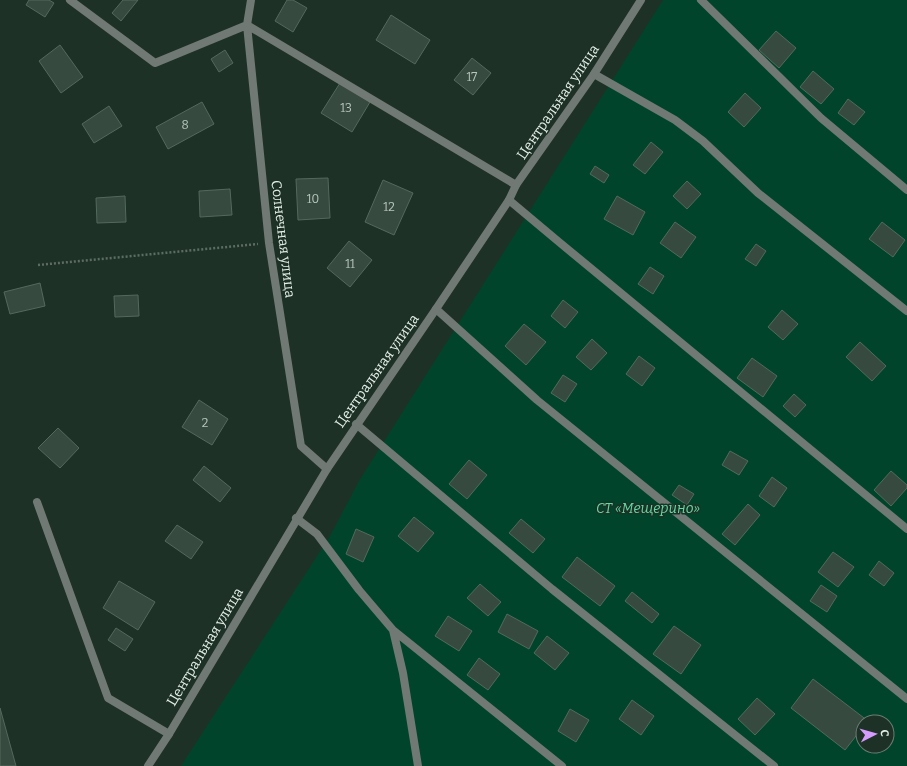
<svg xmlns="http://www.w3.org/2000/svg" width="907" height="766" viewBox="0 0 907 766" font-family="Bitter,serif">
  <rect width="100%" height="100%" fill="#1e3127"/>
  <path fill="#00452b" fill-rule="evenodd" d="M 663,0 L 907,0 L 907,766 L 181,766 L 330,536 L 359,481 ZM 863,722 L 887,722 L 887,746 L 863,746 Z"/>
  <path fill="#364a3f" stroke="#54695d" d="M 29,0 L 49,0 L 54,3 L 45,17 L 26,5 Z
    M 123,0 L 138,0 L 121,21 L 112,13 Z
    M 287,0 L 293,0 L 307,8 L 293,32 L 275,21 Z
    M 391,15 L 430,40 L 415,64 L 376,40 Z
    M 776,31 L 796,48 L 779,68 L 759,50 Z
    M 60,45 L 83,77 L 61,93 L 39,61 Z
    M 225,50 L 233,63 L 219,72 L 211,59 Z
    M 472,58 L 491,73 L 473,95 L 454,80 Z
    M 813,71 L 834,89 L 821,104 L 800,87 Z
    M 340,83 L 370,102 L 352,132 L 321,113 Z
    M 745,93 L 761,108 L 744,127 L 728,112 Z
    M 848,99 L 865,112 L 854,125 L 838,113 Z
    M 202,102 L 214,124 L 168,149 L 156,127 Z
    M 109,106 L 122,126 L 94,143 L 82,124 Z
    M 651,142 L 663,152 L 645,174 L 633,165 Z
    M 595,166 L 609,175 L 604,183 L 590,174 Z
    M 328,178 L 330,218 L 298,220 L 296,179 Z
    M 383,180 L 413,193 L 394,235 L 365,222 Z
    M 687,181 L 701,194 L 687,209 L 673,196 Z
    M 230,189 L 232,215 L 200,217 L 199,191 Z
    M 125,196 L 126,222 L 97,223 L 96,198 Z
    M 617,196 L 645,212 L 633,235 L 604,219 Z
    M 675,222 L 696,237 L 681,258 L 660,243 Z
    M 882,222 L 905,240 L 893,257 L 869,239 Z
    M 349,241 L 372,260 L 350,287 L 327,268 Z
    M 756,244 L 766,251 L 756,266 L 745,259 Z
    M 650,267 L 664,276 L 653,294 L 638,284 Z
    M 40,283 L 45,306 L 10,314 L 4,292 Z
    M 138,295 L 139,316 L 115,317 L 114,296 Z
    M 563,300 L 578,312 L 565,328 L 551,316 Z
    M 782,310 L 798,324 L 783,340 L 768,327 Z
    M 524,324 L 546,342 L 526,365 L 505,346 Z
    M 592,339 L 607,353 L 591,370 L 576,357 Z
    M 860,342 L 886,366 L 872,381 L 846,357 Z
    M 639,356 L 655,368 L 642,386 L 626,374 Z
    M 752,358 L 777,376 L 763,397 L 737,378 Z
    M 563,375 L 577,384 L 565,402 L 551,393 Z
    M 794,394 L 806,405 L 795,417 L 783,406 Z
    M 199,400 L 228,419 L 212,445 L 182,427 Z
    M 58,428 L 79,448 L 60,468 L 38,448 Z
    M 730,451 L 748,461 L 739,475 L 722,465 Z
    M 469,460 L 487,475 L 467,499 L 449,484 Z
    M 204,466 L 231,488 L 220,502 L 193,480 Z
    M 891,471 L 907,485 L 907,488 L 891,506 L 874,490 Z
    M 772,477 L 787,488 L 774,507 L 759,496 Z
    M 679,485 L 694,494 L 687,505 L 672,495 Z
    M 748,504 L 760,515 L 735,545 L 722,534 Z
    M 414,517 L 434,533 L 418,552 L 398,536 Z
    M 521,519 L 545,539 L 533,553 L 509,533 Z
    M 177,525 L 203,542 L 191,559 L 165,541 Z
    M 356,529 L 374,537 L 363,562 L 346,554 Z
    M 833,552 L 854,567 L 838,587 L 818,572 Z
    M 577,557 L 615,586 L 600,606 L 562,577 Z
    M 879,561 L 894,573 L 884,586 L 869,575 Z
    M 119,581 L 155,602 L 138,630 L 103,608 Z
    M 480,584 L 501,602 L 488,616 L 467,598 Z
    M 821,585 L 837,596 L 827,612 L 810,601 Z
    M 632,592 L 659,614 L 652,623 L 625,601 Z
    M 507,614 L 538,631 L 529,649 L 498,632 Z
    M 448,616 L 472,631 L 459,651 L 435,636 Z
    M 674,626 L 701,645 L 681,674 L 653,654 Z
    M 116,628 L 133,639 L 125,651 L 108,640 Z
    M 547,636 L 569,653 L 555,670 L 534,653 Z
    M 479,658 L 500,674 L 488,690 L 467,675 Z
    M 813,679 L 868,721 L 863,722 L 863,727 L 845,750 L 791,708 Z
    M 757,698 L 775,714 L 755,735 L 738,719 Z
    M 632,700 L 654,716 L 641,735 L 619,719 Z
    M 0,708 L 16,766 L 0,766 Z
    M 570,709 L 589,720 L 576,742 L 558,731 Z"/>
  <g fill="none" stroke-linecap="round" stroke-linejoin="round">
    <path stroke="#5d6d64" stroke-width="2.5" stroke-dasharray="2 2" stroke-linecap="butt" d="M 38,265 L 258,244"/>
    <path stroke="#707974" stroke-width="8" d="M 701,0 L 821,118 L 907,190
      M 594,74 L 675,120 L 703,141 L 758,193 L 907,311
      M 509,200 L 559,242 L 907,529
      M 436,309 L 537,400 L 907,699
      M 356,424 L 552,589 L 774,766
      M 37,502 L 108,698 L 169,734
      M 296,518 L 317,534 L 359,590 L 393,630 L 403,673 L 418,766
      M 393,630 L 562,766"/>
    <path stroke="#707974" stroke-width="8" d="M 70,0 L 155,63 L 247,25 L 516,185
      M 251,0 L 247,25 L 269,243 L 301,446 L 327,469"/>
    <path stroke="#707974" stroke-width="8" d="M 148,766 L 169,734 L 327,469 L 436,309 L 509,200 L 516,185 L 594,74 L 641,0"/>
  </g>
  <g text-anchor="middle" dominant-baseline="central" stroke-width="3" stroke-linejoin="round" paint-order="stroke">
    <g font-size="12" fill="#b8c6be">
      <text x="472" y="77">17</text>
      <text x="346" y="108">13</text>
      <text x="185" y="125">8</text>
      <text x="313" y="199">10</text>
      <text x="389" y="207">12</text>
      <text x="350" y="264">11</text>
      <text x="205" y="423">2</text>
    </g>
    <g font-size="14" fill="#e3efe8" stroke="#1e3127">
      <text transform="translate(558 102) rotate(-56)">Центральная улица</text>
      <text transform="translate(283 239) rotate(83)">Солнечная улица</text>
      <text transform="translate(377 371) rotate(-55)">Центральная улица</text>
      <text transform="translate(205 647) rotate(-59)">Центральная улица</text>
    </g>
    <g font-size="14" font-style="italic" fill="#60daa0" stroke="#1e3127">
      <text x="648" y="508">СТ «Мещерино»</text>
    </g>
  </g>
  <g transform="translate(875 734) rotate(84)"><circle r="19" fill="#1e3127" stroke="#6d7d74"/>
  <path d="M0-3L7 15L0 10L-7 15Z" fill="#d49cfc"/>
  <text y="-6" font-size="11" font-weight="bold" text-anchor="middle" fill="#e3efe8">С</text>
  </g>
</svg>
